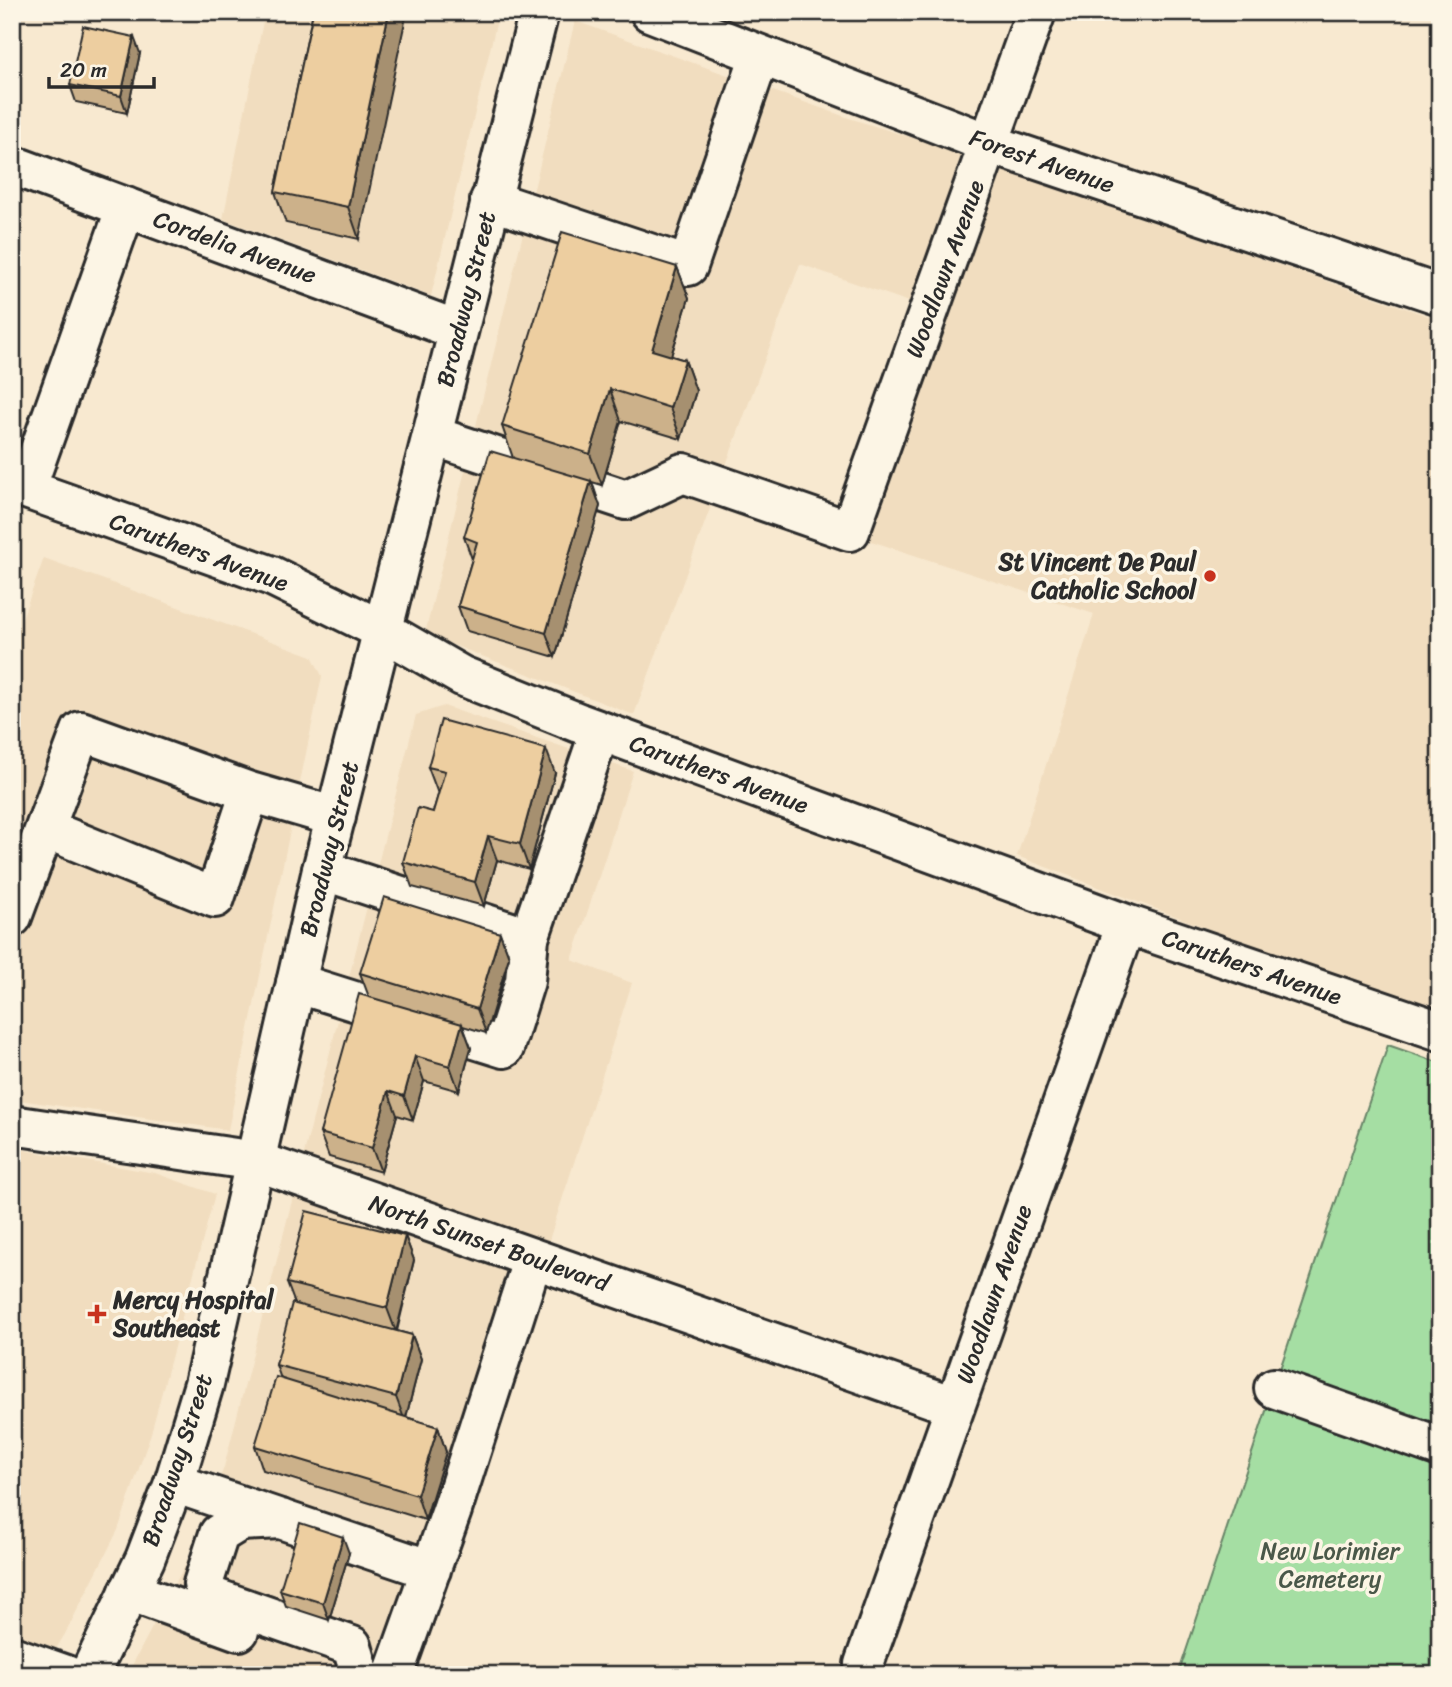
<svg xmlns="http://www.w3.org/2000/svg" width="1452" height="1687" viewBox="0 0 1452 1687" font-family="Sriracha,sans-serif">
  <rect width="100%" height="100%" fill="#f8e9d0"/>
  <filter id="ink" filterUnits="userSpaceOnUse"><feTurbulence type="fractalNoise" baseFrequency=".0143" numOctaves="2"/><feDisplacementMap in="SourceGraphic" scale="14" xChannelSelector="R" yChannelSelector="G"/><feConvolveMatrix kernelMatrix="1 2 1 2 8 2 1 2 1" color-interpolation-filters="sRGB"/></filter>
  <g filter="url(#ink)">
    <path fill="#f1ddbf" d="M 265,12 L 499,12 L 431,296 L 223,219 Z
      M 575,21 L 849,118 L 964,154 L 915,304 L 800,264 L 634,715 L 425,634 Z
      M 1000,169 L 1440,320 L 1440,1017 L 1017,856 L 1094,614 L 865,539 Z
      M 44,558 L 312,656 L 322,676 L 228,1130 L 12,1099 L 12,646 Z
      M 444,706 L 633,771 L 572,960 L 632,983 L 452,1541 L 391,1675 L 127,1675 L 195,1546 L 224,1467 L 416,715 Z
      M 12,1148 L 155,1173 L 215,1194 L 151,1433 L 118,1530 L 65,1634 L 40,1675 L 12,1675 Z"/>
    <path fill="#a5dea3" stroke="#688467" stroke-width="2" d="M 1388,1045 L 1440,1063 L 1440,1675 L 1178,1675 Z"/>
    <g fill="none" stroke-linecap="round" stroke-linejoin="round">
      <defs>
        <path id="minor" d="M 650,12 L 990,144 L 1440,295
          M 12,165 L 457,330
          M 490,200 L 688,266 L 760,55
          M 433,436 L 626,500 L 683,473 L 850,531 L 1036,12
          M 12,484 L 272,576 L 384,631 L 462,676 L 579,723 L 1126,924 L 1440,1031
          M 26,489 L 126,207
          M 46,829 L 215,898 L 250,792
          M 322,870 L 529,938 L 600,731
          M 12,917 L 81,731 L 250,792 L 336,817
          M 296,983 L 504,1048 L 525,981 L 529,938
          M 12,1125 L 256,1161 L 954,1406
          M 1274,1388 L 1440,1447
          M 174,1483 L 431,1570
          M 281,1519 L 240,1521 L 219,1534 L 203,1584 L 212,1597 L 352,1646 L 360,1675
          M 129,1591 L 239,1631
          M 12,1656 L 66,1675
          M 864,1664 L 1126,924
          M 393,1675 L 452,1510 L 533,1258"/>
        <path id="major" d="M 89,1675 L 145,1559 L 174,1483 L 204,1384 L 322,870 L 539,12"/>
      </defs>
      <use href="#minor" stroke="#2b2b2b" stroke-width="44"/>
      <use href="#major" stroke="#2b2b2b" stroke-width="44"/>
      <use href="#minor" stroke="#fcf5e5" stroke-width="38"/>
      <use href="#major" stroke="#fcf5e5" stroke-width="38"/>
    </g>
    <path fill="#ccb18a" stroke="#2b2b2b" stroke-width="2" d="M 313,12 L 359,239 L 286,223 L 275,192 Z
      M 140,53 L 127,113 L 76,102 L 70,85 Z
      M 677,267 L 689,298 L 671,356 L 685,360 L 696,391 L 681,439 L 621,421 L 602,485 L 592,482 L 600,506 L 555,657 L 467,631 L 458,606 L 472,559 L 464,537 L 513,458 L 502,426 Z
      M 428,767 L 555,773 L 529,869 L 497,860 L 484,906 L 412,887 L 403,862 L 433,812 L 439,792 L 437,791 Z
      M 500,933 L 509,957 L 486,1033 L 463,1026 L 471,1048 L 459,1091 L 424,1081 L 413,1120 L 397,1115 L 381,1172 L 329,1157 L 320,1133 L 369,997 L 360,973 Z
      M 405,1236 L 414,1260 L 397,1331 L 412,1335 L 421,1359 L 406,1417 L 438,1427 L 446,1452 L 425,1520 L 263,1470 L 255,1446 L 281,1379 L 276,1365 L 295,1304 L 287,1283 Z
      M 349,1553 L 329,1620 L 286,1606 L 280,1590 Z"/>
    <path fill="#a69070" stroke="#2b2b2b" stroke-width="2" d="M 389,12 L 407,12 L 359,239 L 348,207 Z
      M 134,37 L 140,53 L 127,113 L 121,96 Z
      M 677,267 L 689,298 L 663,381 L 652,350 Z
      M 685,360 L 696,391 L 681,439 L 670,408 Z
      M 610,389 L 621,421 L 602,485 L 590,454 Z
      M 591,481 L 600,506 L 555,657 L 546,633 Z
      M 546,749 L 555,773 L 529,869 L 520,844 Z
      M 488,836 L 497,860 L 484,906 L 475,882 Z
      M 500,933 L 509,957 L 486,1033 L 477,1009 Z
      M 462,1024 L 471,1048 L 459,1091 L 450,1066 Z
      M 415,1056 L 424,1081 L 413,1120 L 404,1096 Z
      M 388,1091 L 397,1115 L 381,1172 L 372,1148 Z
      M 405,1236 L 414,1260 L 396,1332 L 387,1308 Z
      M 412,1335 L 421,1359 L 405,1421 L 396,1397 Z
      M 438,1427 L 446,1452 L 425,1520 L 417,1495 Z
      M 343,1537 L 349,1553 L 329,1620 L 323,1603 Z"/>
    <path fill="#edcea0" stroke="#2b2b2b" stroke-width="2" d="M 313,12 L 389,12 L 348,207 L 275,192 Z
      M 83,26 L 134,37 L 121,96 L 70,85 Z
      M 562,232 L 677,267 L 652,350 L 685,360 L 670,408 L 610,389 L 590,454 L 502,426 Z
      M 490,451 L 591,481 L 546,633 L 458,606 L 477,542 L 464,537 Z
      M 441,720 L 546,749 L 520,844 L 488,836 L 475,882 L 403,862 L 418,808 L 433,812 L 445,771 L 428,767 Z
      M 384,897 L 500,933 L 477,1009 L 360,973 Z
      M 359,994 L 462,1024 L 450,1066 L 415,1056 L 404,1096 L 388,1091 L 372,1148 L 320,1133 Z
      M 306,1211 L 405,1236 L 387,1308 L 287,1283 Z
      M 292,1303 L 412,1335 L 396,1397 L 276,1365 Z
      M 276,1377 L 438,1427 L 417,1495 L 255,1446 Z
      M 300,1523 L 343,1537 L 323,1603 L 280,1590 Z"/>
  </g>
  <g fill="#c8321e" stroke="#fcf5e5" stroke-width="2.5">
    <circle cx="1210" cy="576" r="7"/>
    <path d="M93.5 1303.5h7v7h7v7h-7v7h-7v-7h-7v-7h7z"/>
  </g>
  <g text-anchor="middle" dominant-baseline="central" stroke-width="7" stroke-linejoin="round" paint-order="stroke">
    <g font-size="24" fill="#2b2b2b" stroke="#fcf5e5">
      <text transform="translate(1042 161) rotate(19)">Forest Avenue</text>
      <text transform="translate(235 247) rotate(20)">Cordelia Avenue</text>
      <text transform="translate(945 269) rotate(-70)">Woodlawn Avenue</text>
      <text transform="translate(466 299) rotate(-76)">Broadway Street</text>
      <text transform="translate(199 552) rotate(20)">Caruthers Avenue</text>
      <text transform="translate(719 774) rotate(20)">Caruthers Avenue</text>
      <text transform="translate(329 849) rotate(-76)">Broadway Street</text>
      <text transform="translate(1252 967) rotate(19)">Caruthers Avenue</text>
      <text transform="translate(489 1243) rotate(19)">North Sunset Boulevard</text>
      <text transform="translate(994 1294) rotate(-71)">Woodlawn Avenue</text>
      <text transform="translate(177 1460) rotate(-72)">Broadway Street</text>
    </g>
    <g font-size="24" font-weight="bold" fill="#2b2b2b" stroke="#fcf5e5" text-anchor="end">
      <text x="1196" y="562">St Vincent De Paul<tspan x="1196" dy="28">Catholic School</tspan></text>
      <text x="113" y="1300" text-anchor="start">Mercy Hospital<tspan x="113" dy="28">Southeast</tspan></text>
    </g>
    <g font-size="24" fill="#4a5849" stroke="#fcf5e5">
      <text x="1330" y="1551">New Lorimier<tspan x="1330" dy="28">Cemetery</tspan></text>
    </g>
  </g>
  <rect width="1452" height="1687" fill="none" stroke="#fcf5e5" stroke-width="42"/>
  <rect x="21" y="21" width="1410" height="1645" fill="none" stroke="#2b2b2b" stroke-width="2.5" filter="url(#ink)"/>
  <path d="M49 77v10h105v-10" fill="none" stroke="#2b2b2b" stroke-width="3.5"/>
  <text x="60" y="77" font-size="21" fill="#2b2b2b" stroke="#fcf5e5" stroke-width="5" paint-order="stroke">20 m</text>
</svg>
